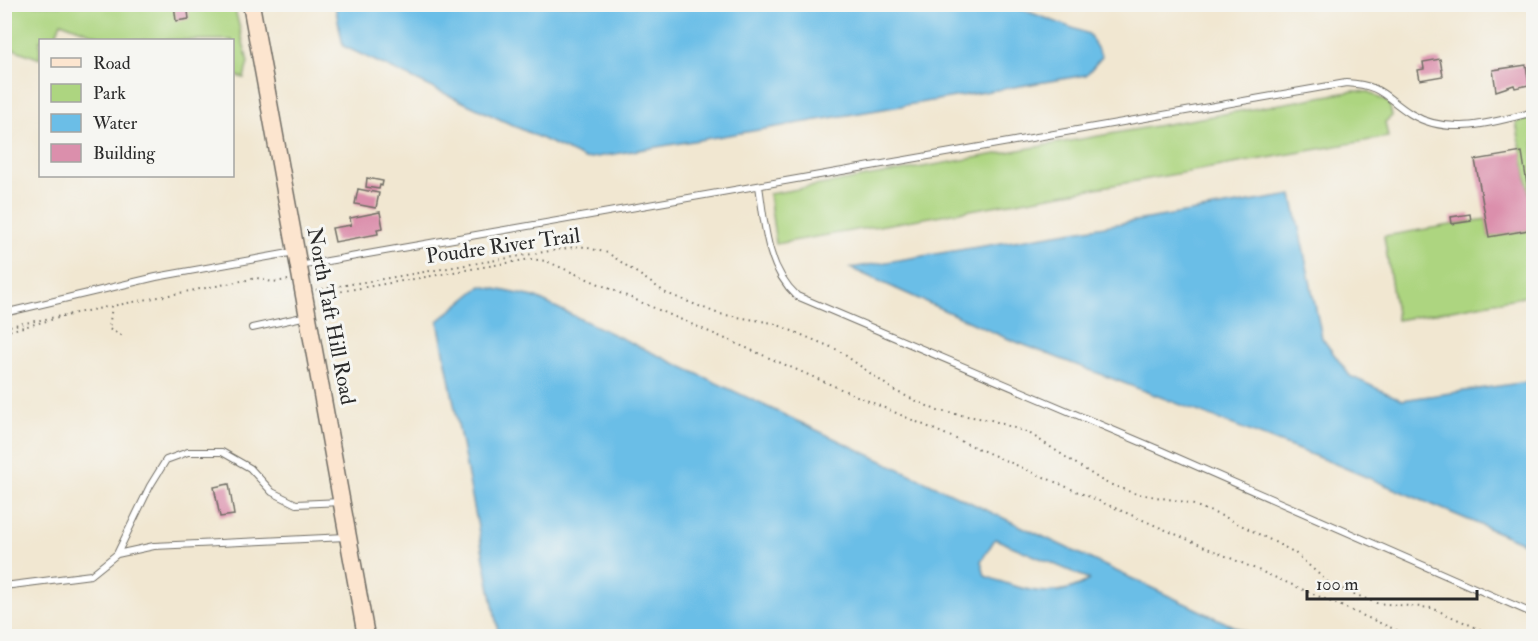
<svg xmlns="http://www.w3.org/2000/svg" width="1538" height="641" viewBox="0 0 1538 641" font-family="'IM FELL Double Pica',serif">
  <rect width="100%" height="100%" fill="#f6f6f2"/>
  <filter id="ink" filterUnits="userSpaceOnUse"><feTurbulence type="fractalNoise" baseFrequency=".0167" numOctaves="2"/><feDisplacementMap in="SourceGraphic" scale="12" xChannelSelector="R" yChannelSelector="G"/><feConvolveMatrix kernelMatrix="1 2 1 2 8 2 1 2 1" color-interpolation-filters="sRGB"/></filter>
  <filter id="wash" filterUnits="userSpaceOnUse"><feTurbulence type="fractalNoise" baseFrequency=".008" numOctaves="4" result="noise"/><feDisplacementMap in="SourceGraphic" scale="24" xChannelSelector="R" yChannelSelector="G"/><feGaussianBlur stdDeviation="1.35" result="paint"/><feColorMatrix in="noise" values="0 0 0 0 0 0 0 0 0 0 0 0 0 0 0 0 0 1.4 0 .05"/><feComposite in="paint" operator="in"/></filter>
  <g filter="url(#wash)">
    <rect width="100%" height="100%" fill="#f1e7d1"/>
    <path fill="#add580" stroke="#6c8056" stroke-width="1.5" d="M 4,5 L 234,5 L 248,62 L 244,78 L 233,75 L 232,40 L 109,40 L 61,22 L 54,40 L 40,40 L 40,59 L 5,46 Z
      M 1354,91 L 1368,92 L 1389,103 L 1392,116 L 1385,122 L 1388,137 L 776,244 L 769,194 Z
      M 1533,117 L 1534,117 L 1533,215 L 1516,122 Z
      M 1486,219 L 1489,237 L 1533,229 L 1533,295 L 1397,320 L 1384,236 Z"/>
    <path fill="#6bbee7" stroke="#4b7489" stroke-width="1.5" fill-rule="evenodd" d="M 335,5 L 1010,5 L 1089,34 L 1102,57 L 1086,75 L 585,159 L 343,46 Z
      M 1292,195 L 1322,338 L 1350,376 L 1402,400 L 1533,381 L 1533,547 L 1333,463 L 1006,338 L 850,268 Z
      M 481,286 L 534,297 L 1254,636 L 499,636 L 438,321 ZM 995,539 L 1089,579 L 1089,580 C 1053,602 1022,589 985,576 L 981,561 Z"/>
    <g id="blocks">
      <path fill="#db8fac" d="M 174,4 L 187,4 L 189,19 L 176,21 Z
        M 1440,59 L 1443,76 L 1420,80 L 1418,70 L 1424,69 L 1423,62 Z
        M 1526,65 L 1529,85 L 1515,88 L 1514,85 L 1496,91 L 1493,70 Z
        M 1522,152 L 1534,229 L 1489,237 L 1475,160 Z
        M 367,178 L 383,181 L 382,186 L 380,185 L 379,189 L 366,187 Z
        M 358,189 L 379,193 L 376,208 L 355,204 Z
        M 380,212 L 383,228 L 377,229 L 378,234 L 335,242 L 332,228 L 351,225 L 350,218 Z
        M 1470,214 L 1471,221 L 1452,224 L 1451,217 Z
        M 229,484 L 234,515 L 220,517 L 214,487 Z"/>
    </g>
  </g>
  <g filter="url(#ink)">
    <use href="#blocks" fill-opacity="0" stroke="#706d65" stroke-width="1.5"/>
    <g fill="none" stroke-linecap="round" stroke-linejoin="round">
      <defs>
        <path id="lane" d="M 759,186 C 765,225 766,267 797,296 L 1162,451 L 1534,614
          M 299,266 L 1346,83 C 1383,85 1384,97 1411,114 C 1449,137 1494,122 1534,112
          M 4,313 L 156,277 L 295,252
          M 252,328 L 307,316
          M 117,554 L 150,486 L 166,460 L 188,452 L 222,452 L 250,468 L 272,492 L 296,504 L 342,502
          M 4,586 L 91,575 L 117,554 L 154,546 L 346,537"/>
        <path id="secondary" d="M 251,4 L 366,636"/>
      </defs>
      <use href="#lane" stroke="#706d65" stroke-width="8"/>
      <use href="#secondary" stroke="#706d65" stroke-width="19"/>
      <path stroke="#706d65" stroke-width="2" stroke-dasharray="1.5 4.5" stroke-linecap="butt" d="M 316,290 L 580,246 L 608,253 L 666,293 L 719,314 L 773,323 L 838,350 L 895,391 L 938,411 L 991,420 L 1029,433 L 1104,482 L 1133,493 L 1186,502 L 1227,518 L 1294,552 L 1330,584 L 1376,603 L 1432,608 L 1495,636
        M 318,291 L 326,294 L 530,259 L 546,261 L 1410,636
        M 112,306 L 109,329 L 123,336
        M 4,327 L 257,278 L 272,282 L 288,280
        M 4,332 L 70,315"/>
      <use href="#lane" stroke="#fff" stroke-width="6"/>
      <use href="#secondary" stroke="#fce5cf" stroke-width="16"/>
    </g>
  </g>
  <g text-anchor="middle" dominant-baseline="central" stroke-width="6" stroke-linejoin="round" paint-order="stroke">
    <g font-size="21" fill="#2b2b2b" stroke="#f6f6f2">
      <text transform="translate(503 246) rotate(-8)">Poudre River Trail</text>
      <text transform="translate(331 316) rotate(79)">North Taft Hill Road</text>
    </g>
  </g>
  <rect width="1538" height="641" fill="none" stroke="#f6f6f2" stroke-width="24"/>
  <rect x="39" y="39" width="195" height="138" fill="#f6f6f2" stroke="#a5a5a2" stroke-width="1.5"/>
  <rect x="51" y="58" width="30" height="9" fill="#fce5cf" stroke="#a5a5a2" stroke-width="1.5"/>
  <text x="93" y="69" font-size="18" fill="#2b2b2b">Road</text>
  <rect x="51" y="84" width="30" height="18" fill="#add580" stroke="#a5a5a2" stroke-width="1.5"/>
  <text x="93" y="99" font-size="18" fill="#2b2b2b">Park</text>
  <rect x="51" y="114" width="30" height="18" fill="#6bbee7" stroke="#a5a5a2" stroke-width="1.5"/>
  <text x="93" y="129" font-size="18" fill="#2b2b2b">Water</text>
  <rect x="51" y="144" width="30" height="18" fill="#db8fac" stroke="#a5a5a2" stroke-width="1.5"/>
  <text x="93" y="159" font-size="18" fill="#2b2b2b">Building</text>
  <path d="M1307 590v9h170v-9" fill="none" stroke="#2b2b2b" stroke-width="3"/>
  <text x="1316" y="590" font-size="18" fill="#2b2b2b" stroke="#f6f6f2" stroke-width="4.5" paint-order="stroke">100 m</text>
</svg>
